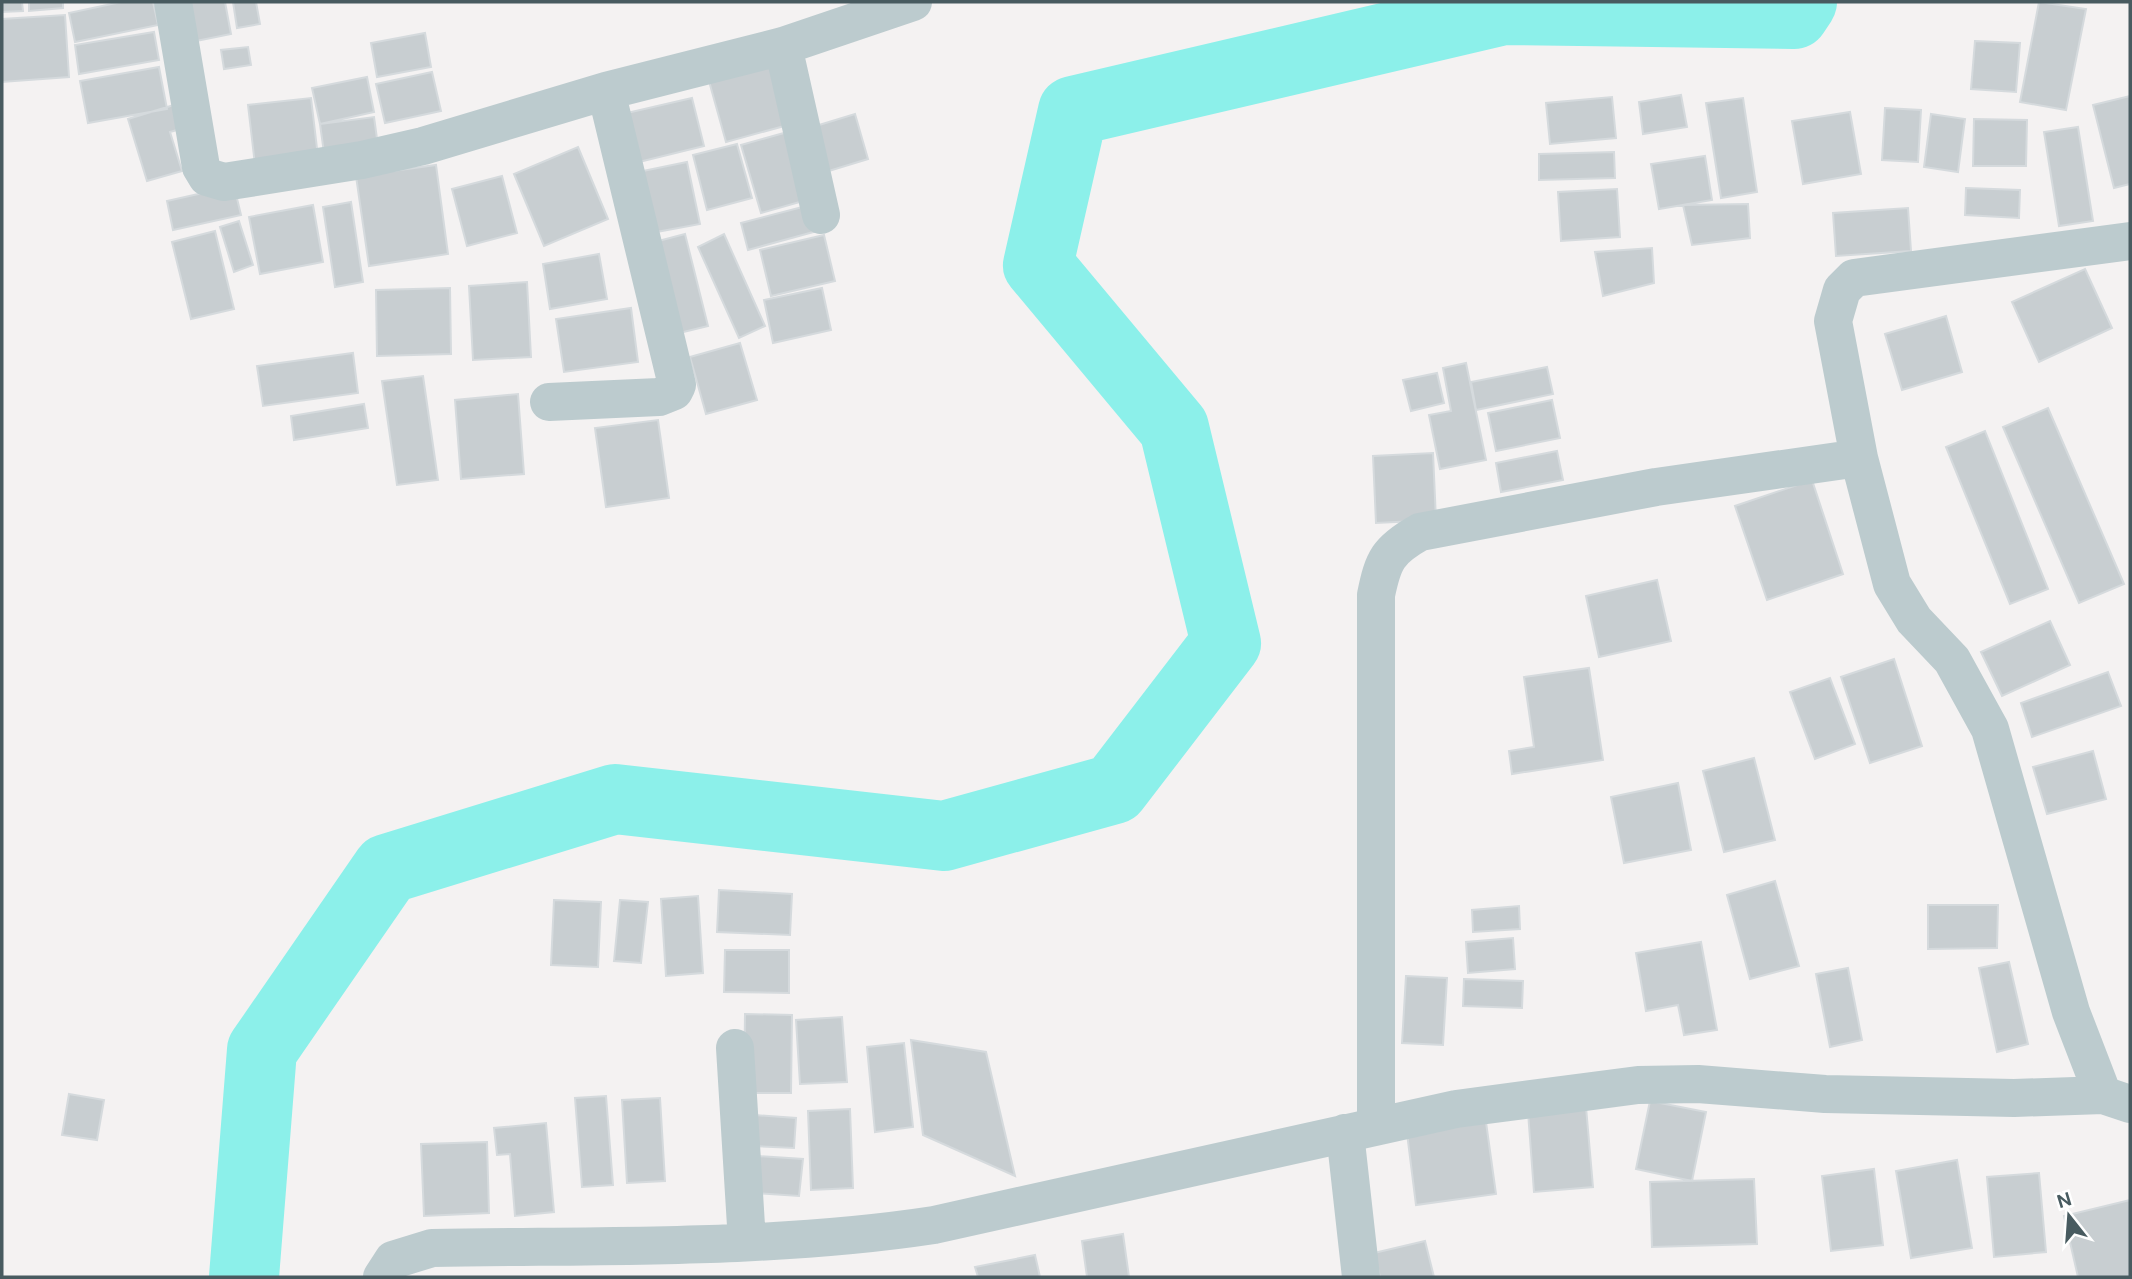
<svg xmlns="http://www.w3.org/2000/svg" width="2132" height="1279" viewBox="0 0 2132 1279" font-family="'DM Sans',sans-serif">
  <rect width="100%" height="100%" fill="#f4f2f2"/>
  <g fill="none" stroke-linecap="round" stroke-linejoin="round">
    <path stroke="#8cf0ea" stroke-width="70" d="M 244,1277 L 262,1050 L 387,869 L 615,799 L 944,836 L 1114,789 L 1226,643 L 1174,428 L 1038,265 L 1073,111 L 1504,10 L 1794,14 L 1802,2"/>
  </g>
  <path fill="#c8ced1" stroke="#d5dadd" stroke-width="2" d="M 2,2 L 22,2 L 23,11 L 2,12 Z
    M 29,2 L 63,2 L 63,8 L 29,11 Z
    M 121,2 L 153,2 L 158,25 L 75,42 L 69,13 Z
    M 184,2 L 225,2 L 231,34 L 191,42 Z
    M 233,2 L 256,2 L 260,24 L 237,28 Z
    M 2039,2 L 2086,9 L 2066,110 L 2020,102 Z
    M 65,15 L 69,77 L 2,82 L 2,19 Z
    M 154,32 L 159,60 L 79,74 L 75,45 Z
    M 425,33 L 431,67 L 377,77 L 371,43 Z
    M 1975,41 L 2020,43 L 2016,92 L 1971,89 Z
    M 248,47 L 251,65 L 224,69 L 221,50 Z
    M 769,57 L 788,125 L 726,142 L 707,74 Z
    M 159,67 L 167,109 L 88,123 L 80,81 Z
    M 432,72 L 441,111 L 385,123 L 376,84 Z
    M 367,77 L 374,112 L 320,124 L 312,88 Z
    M 1681,95 L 1687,127 L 1643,134 L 1639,102 Z
    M 2130,96 L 2130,184 L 2114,188 L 2093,105 Z
    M 1612,97 L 1616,138 L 1550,144 L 1546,103 Z
    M 311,98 L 318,157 L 255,165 L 248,105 Z
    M 692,98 L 704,146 L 639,162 L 627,113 Z
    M 1743,98 L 1757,192 L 1721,198 L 1706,103 Z
    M 177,104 L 184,128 L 170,132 L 182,171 L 147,181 L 128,119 Z
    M 1885,108 L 1921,110 L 1918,162 L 1882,160 Z
    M 1850,112 L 1861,174 L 1803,184 L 1792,121 Z
    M 855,114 L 868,159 L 819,174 L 806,129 Z
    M 1931,114 L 1965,119 L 1958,172 L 1924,167 Z
    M 374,117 L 378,146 L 324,153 L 320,124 Z
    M 1974,119 L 2027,120 L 2026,166 L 1973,166 Z
    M 2078,127 L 2093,221 L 2059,226 L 2044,132 Z
    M 791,131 L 810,199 L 761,213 L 741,145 Z
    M 737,144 L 752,198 L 707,210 L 693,155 Z
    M 578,147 L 608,219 L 544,246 L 514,174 Z
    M 1614,152 L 1615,178 L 1539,180 L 1539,154 Z
    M 1705,156 L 1712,200 L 1659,209 L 1651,164 Z
    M 687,162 L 700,224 L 651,233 L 638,172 Z
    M 436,165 L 448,254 L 369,266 L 356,176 Z
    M 502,176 L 517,233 L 467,246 L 452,189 Z
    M 234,186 L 241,215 L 173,230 L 167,201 Z
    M 1966,188 L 2020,190 L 2019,218 L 1965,215 Z
    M 1617,189 L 1620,237 L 1561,241 L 1558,192 Z
    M 351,202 L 363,282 L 335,287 L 323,207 Z
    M 1748,204 L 1750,238 L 1692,245 L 1683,205 Z
    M 313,205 L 323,262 L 260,274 L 249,217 Z
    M 810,205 L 817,231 L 748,250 L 741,223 Z
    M 1908,208 L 1911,251 L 1836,256 L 1833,213 Z
    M 239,221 L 253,265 L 234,272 L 220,227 Z
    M 215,231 L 234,309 L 191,319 L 172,242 Z
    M 685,234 L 708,326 L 671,335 L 647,244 Z
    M 724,234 L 765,326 L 739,338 L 698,247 Z
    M 824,235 L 835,281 L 771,296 L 760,250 Z
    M 1652,248 L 1654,283 L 1603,296 L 1595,252 Z
    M 599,254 L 607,299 L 550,309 L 543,264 Z
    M 2085,269 L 2112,328 L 2039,362 L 2012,302 Z
    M 527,282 L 531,357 L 473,360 L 469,286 Z
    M 450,288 L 451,354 L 377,356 L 376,290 Z
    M 822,288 L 831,330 L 773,343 L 764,300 Z
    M 631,308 L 638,362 L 564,372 L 556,319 Z
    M 1946,316 L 1962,372 L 1902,390 L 1885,334 Z
    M 740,343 L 757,400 L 706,414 L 690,357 Z
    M 353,353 L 358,393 L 263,406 L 257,366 Z
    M 1466,363 L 1486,460 L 1440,469 L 1429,415 L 1451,411 L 1443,368 Z
    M 1547,367 L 1553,394 L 1476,410 L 1471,382 Z
    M 1437,373 L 1444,403 L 1411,411 L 1403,380 Z
    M 423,376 L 438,480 L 397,485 L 382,381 Z
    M 518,394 L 524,474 L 461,479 L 455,400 Z
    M 1552,400 L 1560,438 L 1496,451 L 1488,413 Z
    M 364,404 L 368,428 L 294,440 L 291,416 Z
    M 2048,408 L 2124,584 L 2079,603 L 2003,427 Z
    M 658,420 L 669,498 L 606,507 L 595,428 Z
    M 1985,431 L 2048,589 L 2010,604 L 1946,447 Z
    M 1557,451 L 1563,480 L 1501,492 L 1496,463 Z
    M 1433,453 L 1436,520 L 1376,523 L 1373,456 Z
    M 1812,480 L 1843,574 L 1767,600 L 1735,506 Z
    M 1657,580 L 1671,641 L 1599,657 L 1586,596 Z
    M 2050,621 L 2070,665 L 2002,696 L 1981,652 Z
    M 1894,659 L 1922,746 L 1870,763 L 1841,677 Z
    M 1589,668 L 1603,760 L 1512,774 L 1509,751 L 1534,747 L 1524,677 Z
    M 2108,672 L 2121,706 L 2032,737 L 2021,703 Z
    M 1830,678 L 1855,744 L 1815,759 L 1790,692 Z
    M 2093,751 L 2106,799 L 2047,814 L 2033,767 Z
    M 1754,758 L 1775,840 L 1724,852 L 1703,771 Z
    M 1678,783 L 1691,850 L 1624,863 L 1611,797 Z
    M 1775,881 L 1799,966 L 1750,979 L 1727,895 Z
    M 719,890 L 792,894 L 790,935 L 717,932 Z
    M 698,896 L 703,973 L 666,976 L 661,899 Z
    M 554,900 L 601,902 L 598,967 L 551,965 Z
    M 620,900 L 648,902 L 641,963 L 614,961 Z
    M 1928,905 L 1998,905 L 1997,948 L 1928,949 Z
    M 1519,906 L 1520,929 L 1473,932 L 1472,910 Z
    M 1513,938 L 1515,969 L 1468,973 L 1466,942 Z
    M 1701,942 L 1717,1030 L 1684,1035 L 1678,1005 L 1646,1011 L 1636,953 Z
    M 725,950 L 789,950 L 789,993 L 724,992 Z
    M 2009,962 L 2028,1044 L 1997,1052 L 1979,968 Z
    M 1848,968 L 1862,1040 L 1830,1047 L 1816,974 Z
    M 1406,976 L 1447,978 L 1443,1045 L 1402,1043 Z
    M 1464,979 L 1523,981 L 1522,1008 L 1463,1006 Z
    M 745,1014 L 792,1015 L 791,1093 L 744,1093 Z
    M 842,1017 L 847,1082 L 800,1084 L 796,1020 Z
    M 911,1040 L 986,1052 L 1015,1176 L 923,1135 Z
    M 904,1043 L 913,1127 L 875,1132 L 867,1047 Z
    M 69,1094 L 104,1100 L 97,1140 L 62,1135 Z
    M 606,1096 L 613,1185 L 582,1187 L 575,1098 Z
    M 660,1098 L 665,1181 L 627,1183 L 622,1100 Z
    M 1650,1101 L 1706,1112 L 1692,1181 L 1636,1169 Z
    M 1586,1107 L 1593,1187 L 1534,1192 L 1528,1112 Z
    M 850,1109 L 853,1188 L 811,1190 L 808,1111 Z
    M 754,1115 L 796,1118 L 794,1148 L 752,1146 Z
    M 1485,1115 L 1496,1194 L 1416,1205 L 1406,1125 Z
    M 546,1123 L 554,1212 L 515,1216 L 510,1154 L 497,1155 L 494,1128 Z
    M 487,1142 L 489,1213 L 424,1216 L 421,1144 Z
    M 757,1156 L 803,1159 L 799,1196 L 753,1193 Z
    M 1957,1160 L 1972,1248 L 1911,1258 L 1896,1171 Z
    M 1874,1169 L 1883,1245 L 1831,1251 L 1822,1176 Z
    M 2039,1173 L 2046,1252 L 1994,1257 L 1987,1177 Z
    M 1754,1179 L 1757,1244 L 1652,1247 L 1650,1182 Z
    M 2130,1200 L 2130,1277 L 2078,1277 L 2064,1216 Z
    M 1123,1234 L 1129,1277 L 1087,1277 L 1082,1241 Z
    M 1425,1241 L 1434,1277 L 1380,1277 L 1374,1253 Z
    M 1035,1255 L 1040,1277 L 978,1277 L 975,1267 Z"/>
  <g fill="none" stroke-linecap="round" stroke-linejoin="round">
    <path stroke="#bccbce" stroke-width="38" d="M 173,2 L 201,167 L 207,177 L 224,182 L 362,160 L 423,146 L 606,91 L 783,46 L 913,2
      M 783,46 L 821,215
      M 549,402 L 659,397 L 674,391 L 677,385 L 606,91
      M 735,1048 L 747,1242
      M 2103,1095 L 2071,1012 L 1990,729 L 1952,660 L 1914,620 L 1892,584 L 1859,458 L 1833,321 L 1842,290 L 1854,278 L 2130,241
      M 1376,1126 L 1376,595 C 1383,560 1388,550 1420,532 L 1656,487 L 1859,458
      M 1345,1133 L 1361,1277
      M 382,1277 L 393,1260 L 432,1248 C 599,1245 769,1250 934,1225 L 1456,1109 L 1638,1085 L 1698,1084 L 1825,1094 L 2014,1098 L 2103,1095 L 2130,1104"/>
  </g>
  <rect width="2132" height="1279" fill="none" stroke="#485b60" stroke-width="7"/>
  <g transform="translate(2069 1216) rotate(343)" stroke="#ffffff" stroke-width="5" paint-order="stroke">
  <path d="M0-5L12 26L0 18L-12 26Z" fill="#485b60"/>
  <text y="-10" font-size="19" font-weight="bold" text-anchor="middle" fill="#485b60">N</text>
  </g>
</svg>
